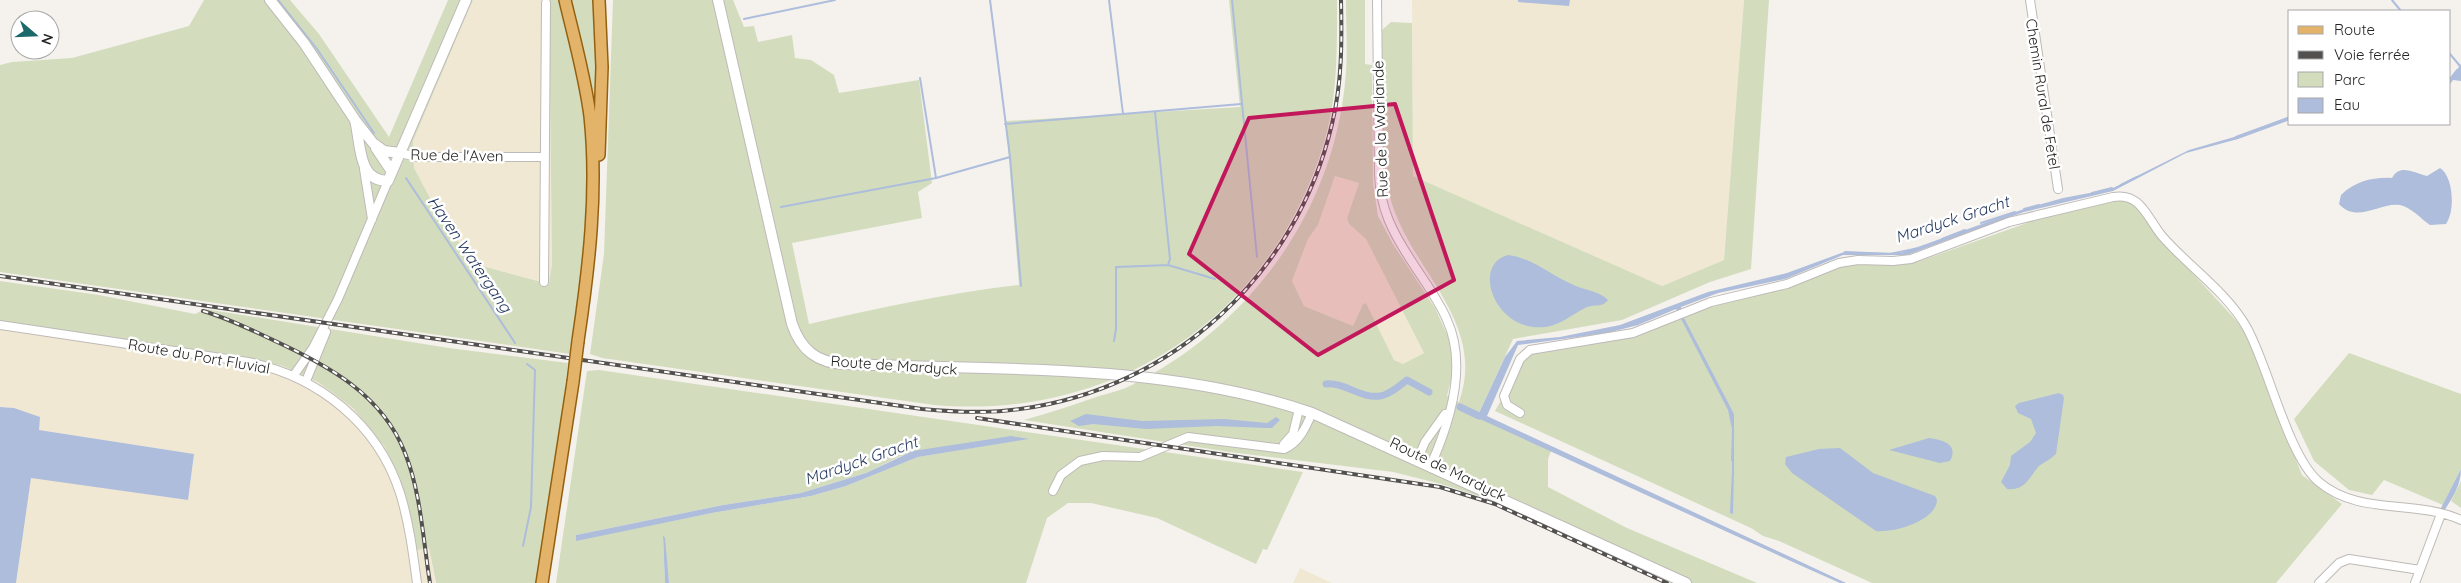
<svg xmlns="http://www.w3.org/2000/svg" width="2461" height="583" viewBox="0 0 2461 583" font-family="Quicksand,sans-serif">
  <rect width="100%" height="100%" fill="#f5f2ee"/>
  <path fill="#f1e8d3" d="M 473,0 L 549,0 L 552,264 L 550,284 L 475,264 L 438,213 L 414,168 L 413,141 Z
    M 1412,0 L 1744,0 L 1724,260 L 1662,286 L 1413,176 Z
    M 1335,176 L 1359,183 L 1347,218 L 1349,224 L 1366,238 L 1424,353 L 1403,364 L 1394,360 L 1366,303 L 1363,304 L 1353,326 L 1304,306 L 1292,281 L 1308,239 L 1318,225 Z
    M 0,322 L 242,356 L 283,366 L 318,382 L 353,408 L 384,446 L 400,478 L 417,550 L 429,547 L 435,583 L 16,583 L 31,477 L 188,500 L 194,454 L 39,430 L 14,408 L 0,407 Z
    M 1300,568 L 1332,583 L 1293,583 Z"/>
  <path fill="#d3ddbd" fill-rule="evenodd" d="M 204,0 L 290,0 L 319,34 L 389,137 L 448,0 L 473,0 L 413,141 L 414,168 L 438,213 L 475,264 L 549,284 L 552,264 L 549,0 L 560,0 C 569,42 581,84 585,127 C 593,202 580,280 570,354 L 0,272 L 0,65 L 12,62 L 72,58 L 189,26 Z
    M 569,0 L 593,0 L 599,56 L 596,110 L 593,110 Z
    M 613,0 L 733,0 L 744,27 L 754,26 L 758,42 L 792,35 L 795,58 L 811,60 L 834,75 L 839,93 L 919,80 L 932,183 L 918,192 L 922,218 L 792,243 L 809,324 C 879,308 948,293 1019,285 L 1006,121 L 1240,107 L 1229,0 L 1337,0 C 1337,48 1338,96 1324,143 C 1272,317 1114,421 934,405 L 602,358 L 590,354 L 604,254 Z
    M 1346,0 L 1365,0 L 1365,64 L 1372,65 L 1373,183 L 1378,216 L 1393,244 L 1435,308 L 1452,345 L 1453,371 L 1447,396 L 1459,402 C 1488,321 1408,268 1390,197 C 1378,147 1383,82 1382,30 L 1391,22 L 1412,23 L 1413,176 L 1662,286 L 1724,260 L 1744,0 L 1769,0 L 1751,269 L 1710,282 L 1622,320 L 1513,339 L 1479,413 L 1472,410 L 1471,414 L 1551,451 L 1548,459 L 1548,487 L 1627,528 L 1757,583 L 1671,583 L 1485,498 L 1441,484 L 1393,472 L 1229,452 L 1024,420 C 1049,413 1074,405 1099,396 C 1110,393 1122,390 1132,385 C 1248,327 1332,214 1345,83 C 1348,56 1346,27 1346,0 ZM 1335,176 L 1359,183 L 1347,218 L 1349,224 L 1366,239 L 1424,353 L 1403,364 L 1394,360 L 1366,303 L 1363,304 L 1353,326 L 1304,306 L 1292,281 L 1308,239 L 1318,225 Z
    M 2119,200 L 2130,201 L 2137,206 L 2163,241 L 2244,329 L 2302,475 L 2342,504 L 2276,583 L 1872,583 L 1779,541 L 1763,536 L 1751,528 L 1495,411 L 1524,359 L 1531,353 L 1593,344 L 1640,332 L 1694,311 L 1832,268 L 1860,263 L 1892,265 L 1917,262 L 2047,216 L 2098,203 Z
    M 0,281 L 99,295 L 195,314 L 205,309 L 449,348 L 568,363 L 559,444 L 537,583 L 436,583 L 429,548 L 417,550 L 400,478 L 384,446 L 353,408 L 318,382 L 283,366 L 242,356 L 0,322 Z
    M 2349,353 L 2461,394 L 2461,469 L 2443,505 L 2384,480 L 2372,495 L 2349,490 L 2314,461 L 2294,419 Z
    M 599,370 L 1303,472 L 1267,550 L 1263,549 L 1256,564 L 1157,518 L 1091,503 L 1068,503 L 1047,518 L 1026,583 L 669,583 L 663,535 L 665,583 L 556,583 L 587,371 ZM 1026,439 L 918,457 L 846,486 L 811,496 L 712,513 L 576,540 L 576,535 L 723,505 L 801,493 L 866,473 L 901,456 Z
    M 2461,481 L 2461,508 L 2451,501 Z"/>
  <path fill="#adbddb" d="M 1518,0 L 1570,0 L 1569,6 L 1518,2 Z
    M 2461,64 L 2461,81 L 2453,80 L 2450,84 L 2450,79 Z
    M 2290,117 L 2290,120 L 2238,139 L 2186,153 L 2113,191 L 2024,212 L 1907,255 L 1843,255 L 1785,279 L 1718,293 L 1681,307 L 1683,316 L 1734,414 L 1734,461 L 1731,461 L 1732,429 L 1728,410 L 1676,309 L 1638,325 L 1607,333 L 1518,345 L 1487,416 L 1846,583 L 1840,583 L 1804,567 L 1471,415 L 1472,410 L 1479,413 L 1505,357 L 1517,341 L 1560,337 L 1620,325 L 1708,292 L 1787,273 L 1844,252 L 1901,253 L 2021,210 L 2063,198 L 2111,189 L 2189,150 L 2248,133 Z
    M 2440,168 C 2454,177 2455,212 2446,224 L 2430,225 C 2421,219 2411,207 2400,205 C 2380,202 2357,224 2339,204 L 2341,195 C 2355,181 2374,177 2392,178 C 2400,163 2414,173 2427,176 Z
    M 1508,255 C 1533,258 1553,277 1576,286 C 1588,291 1599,291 1608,300 C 1602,308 1595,304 1587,307 C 1572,314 1563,324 1546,327 C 1494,333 1471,264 1508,255 Z
    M 2059,393 L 2063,395 L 2064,398 L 2056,454 C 2051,459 2044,462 2039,466 C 2029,477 2026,491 2007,489 L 2001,482 L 2010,465 L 2011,456 L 2030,442 L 2036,433 L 2031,419 L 2018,413 L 2015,406 L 2019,403 Z
    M 0,407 L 14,408 L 40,417 L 39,430 L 194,454 L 188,500 L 31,478 L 16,583 L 0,583 Z
    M 1086,414 L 1142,421 L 1224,419 L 1267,423 L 1276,417 L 1280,420 L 1272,428 L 1267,428 L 1216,426 L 1146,429 L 1093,424 L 1079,426 L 1070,421 Z
    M 1011,436 L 1029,439 L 918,457 L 846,486 L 811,496 L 712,513 L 576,541 L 576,535 L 723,505 L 801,493 L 866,473 L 913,451 Z
    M 1929,438 C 1943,440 1959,444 1950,461 L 1940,463 L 1889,450 Z
    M 1840,448 L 1873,473 L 1935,496 L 1937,500 C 1936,521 1894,533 1876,531 L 1792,473 L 1785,464 L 1786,457 L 1819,449 Z
    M 1732,469 L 1734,469 L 1733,514 L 1730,513 Z
    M 2461,469 C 2461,485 2453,497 2444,511 L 2440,510 Z
    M 663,535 L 665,538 L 669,583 L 665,583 Z"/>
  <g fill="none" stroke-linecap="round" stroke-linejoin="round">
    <path stroke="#adbddb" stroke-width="2" d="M 278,0 L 317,49 L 374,133
      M 990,0 L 1010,157 L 1021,286
      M 1109,0 L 1123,114
      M 1232,0 L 1257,257
      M 2392,0 L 2401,11
      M 744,19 L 835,0
      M 2450,54 L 2460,66
      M 920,78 L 936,178
      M 2450,79 L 2457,70
      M 1155,112 L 1170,259 L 1168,265
      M 1005,124 L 1241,104
      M 2236,137 L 2290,117
      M 406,178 L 515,343
      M 2121,185 L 2137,177
      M 2092,193 L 2112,188
      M 781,207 L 936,178 L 1010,157
      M 2024,209 L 2039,205
      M 1981,223 L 2015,212
      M 1942,239 L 1965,230
      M 1845,252 L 1890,254 L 1919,248
      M 1114,341 L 1116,329 L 1116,267 L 1168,265 L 1215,279
      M 1733,459 L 1733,472
      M 523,546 L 531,507 L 535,370 L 527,364"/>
    <path stroke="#adbddb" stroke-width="7" d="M 1326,384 C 1345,382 1361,399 1380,396 C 1389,395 1399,386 1407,380 L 1429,392
      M 1460,407 L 1479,416"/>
    <defs>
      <path id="street" d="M 1377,0 L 1379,174 C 1380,209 1393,233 1412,262 C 1424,281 1438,299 1447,320 C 1468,366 1450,423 1430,467
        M 2030,0 L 2058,189
        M 400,153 L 417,157 L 545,157
        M 364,169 L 372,219
        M 544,282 L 546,3
        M 0,325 L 248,362 C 318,376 378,424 400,493 C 409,522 413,553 417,583
        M 294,375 L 313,348 L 338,299 L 388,181
        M 306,381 L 326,332
        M 1520,413 L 1507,405 L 1504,396 L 1520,359 L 1530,350 L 1633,333 L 1711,302 L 1787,284 L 1839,263 L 1858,260 L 1893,261 L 1911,259 L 2009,222 L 2113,197 C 2141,192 2147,218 2162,236 C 2189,267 2227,292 2247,328 C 2269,368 2288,456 2319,482 C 2359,516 2416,499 2461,520
        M 1284,444 L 1293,434 L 1299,409
        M 1417,461 L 1425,442 L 1445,414
        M 1053,491 L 1061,475 L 1080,461 L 1103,456 L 1140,457 L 1188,437 L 1284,449 C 1299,443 1306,427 1312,413
        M 2319,583 L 2339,563 L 2349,559 L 2420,570
        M 2415,583 L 2441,514"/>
      <path id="secondary" d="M 270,0 L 304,43 L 355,120 L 373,143 L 384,151 L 400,153
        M 718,0 L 792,324 C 801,350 817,363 845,364 C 1000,371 1163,362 1312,413 L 1686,583
        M 355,120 C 361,143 357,181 388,181 L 466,0
        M 376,148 L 392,172"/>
      <path id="primary" d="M 565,0 C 574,38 585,77 590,116 C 598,191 589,267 578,341
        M 599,0 L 602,67 L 599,155
        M 542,583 L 573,382"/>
    </defs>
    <use href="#street" stroke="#bebab7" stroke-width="10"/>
    <use href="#secondary" stroke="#bebab7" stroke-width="12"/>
    <use href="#primary" stroke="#946010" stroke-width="14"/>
    <use href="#street" stroke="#fff" stroke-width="8"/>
    <use href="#secondary" stroke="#fff" stroke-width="10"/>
    <use href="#primary" stroke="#e3b36a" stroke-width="11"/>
    <defs>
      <path id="rail" d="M 0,276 L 922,409 C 954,412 987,414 1020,409 C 1173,389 1297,274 1332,124 C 1342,83 1342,42 1341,0
        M 203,311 C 227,318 250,329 273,340 C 327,365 382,394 405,453 C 421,493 423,540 430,583
        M 977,418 L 1440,487 L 1495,504 L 1667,583"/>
    </defs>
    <use href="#rail" stroke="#53514f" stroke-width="4"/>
    <use href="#rail" stroke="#fff" stroke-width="2" stroke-dasharray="5.5" stroke-linecap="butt"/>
    <defs>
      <path id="primary-bridge" d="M 573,382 L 578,341"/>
    </defs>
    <use href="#primary-bridge" stroke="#946010" stroke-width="14" stroke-linecap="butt"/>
    <use href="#primary-bridge" stroke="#e3b36a" stroke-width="11"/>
  </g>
  <path fill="#c2185b" fill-opacity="0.2" stroke="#c2185b" stroke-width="4" stroke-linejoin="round" d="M 1395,104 L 1454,280 L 1318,355 L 1189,254 L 1249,118 Z"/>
  <g text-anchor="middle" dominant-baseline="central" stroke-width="5" stroke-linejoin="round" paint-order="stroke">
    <g font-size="15" fill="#252422" stroke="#fff">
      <text transform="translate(2043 94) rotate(81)">Chemin Rural de Fetel</text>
      <text transform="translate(1380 129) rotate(-92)">Rue de la Warlande</text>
      <text transform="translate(457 155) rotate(1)">Rue de l'Aven</text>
      <text transform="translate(199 356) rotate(10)">Route du Port Fluvial</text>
      <text transform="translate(894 365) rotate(4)">Route de Mardyck</text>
      <text transform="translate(1448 469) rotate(26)">Route de Mardyck</text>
    </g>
    <g font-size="16" font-style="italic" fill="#1f345c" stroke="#fff">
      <text transform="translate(1952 219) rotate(-18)">Mardyck Gracht</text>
      <text transform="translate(470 254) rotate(56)">Haven Watergang</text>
      <text transform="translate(861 460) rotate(-19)">Mardyck Gracht</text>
    </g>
  </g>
  <rect x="2288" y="10" width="162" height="115" fill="#ffffff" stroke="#a8a7a7"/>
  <rect x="2298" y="26" width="25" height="8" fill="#e3b36a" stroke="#a8a7a7"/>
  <text x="2334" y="35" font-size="15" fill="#252422">Route</text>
  <rect x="2298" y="51" width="25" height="8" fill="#53514f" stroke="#a8a7a7"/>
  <text x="2334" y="60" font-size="15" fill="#252422">Voie ferrée</text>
  <rect x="2298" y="72" width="25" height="15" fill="#d3ddbd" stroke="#a8a7a7"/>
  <text x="2334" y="85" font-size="15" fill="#252422">Parc</text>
  <rect x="2298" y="98" width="25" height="15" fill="#adbddb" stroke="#a8a7a7"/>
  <text x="2334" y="110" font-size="15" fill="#252422">Eau</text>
  <g transform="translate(35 35) rotate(109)"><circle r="24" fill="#ffffff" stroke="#a8a7a7"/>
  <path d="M0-4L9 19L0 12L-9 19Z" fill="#1c696c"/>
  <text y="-8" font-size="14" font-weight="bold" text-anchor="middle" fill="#252422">N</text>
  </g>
</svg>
